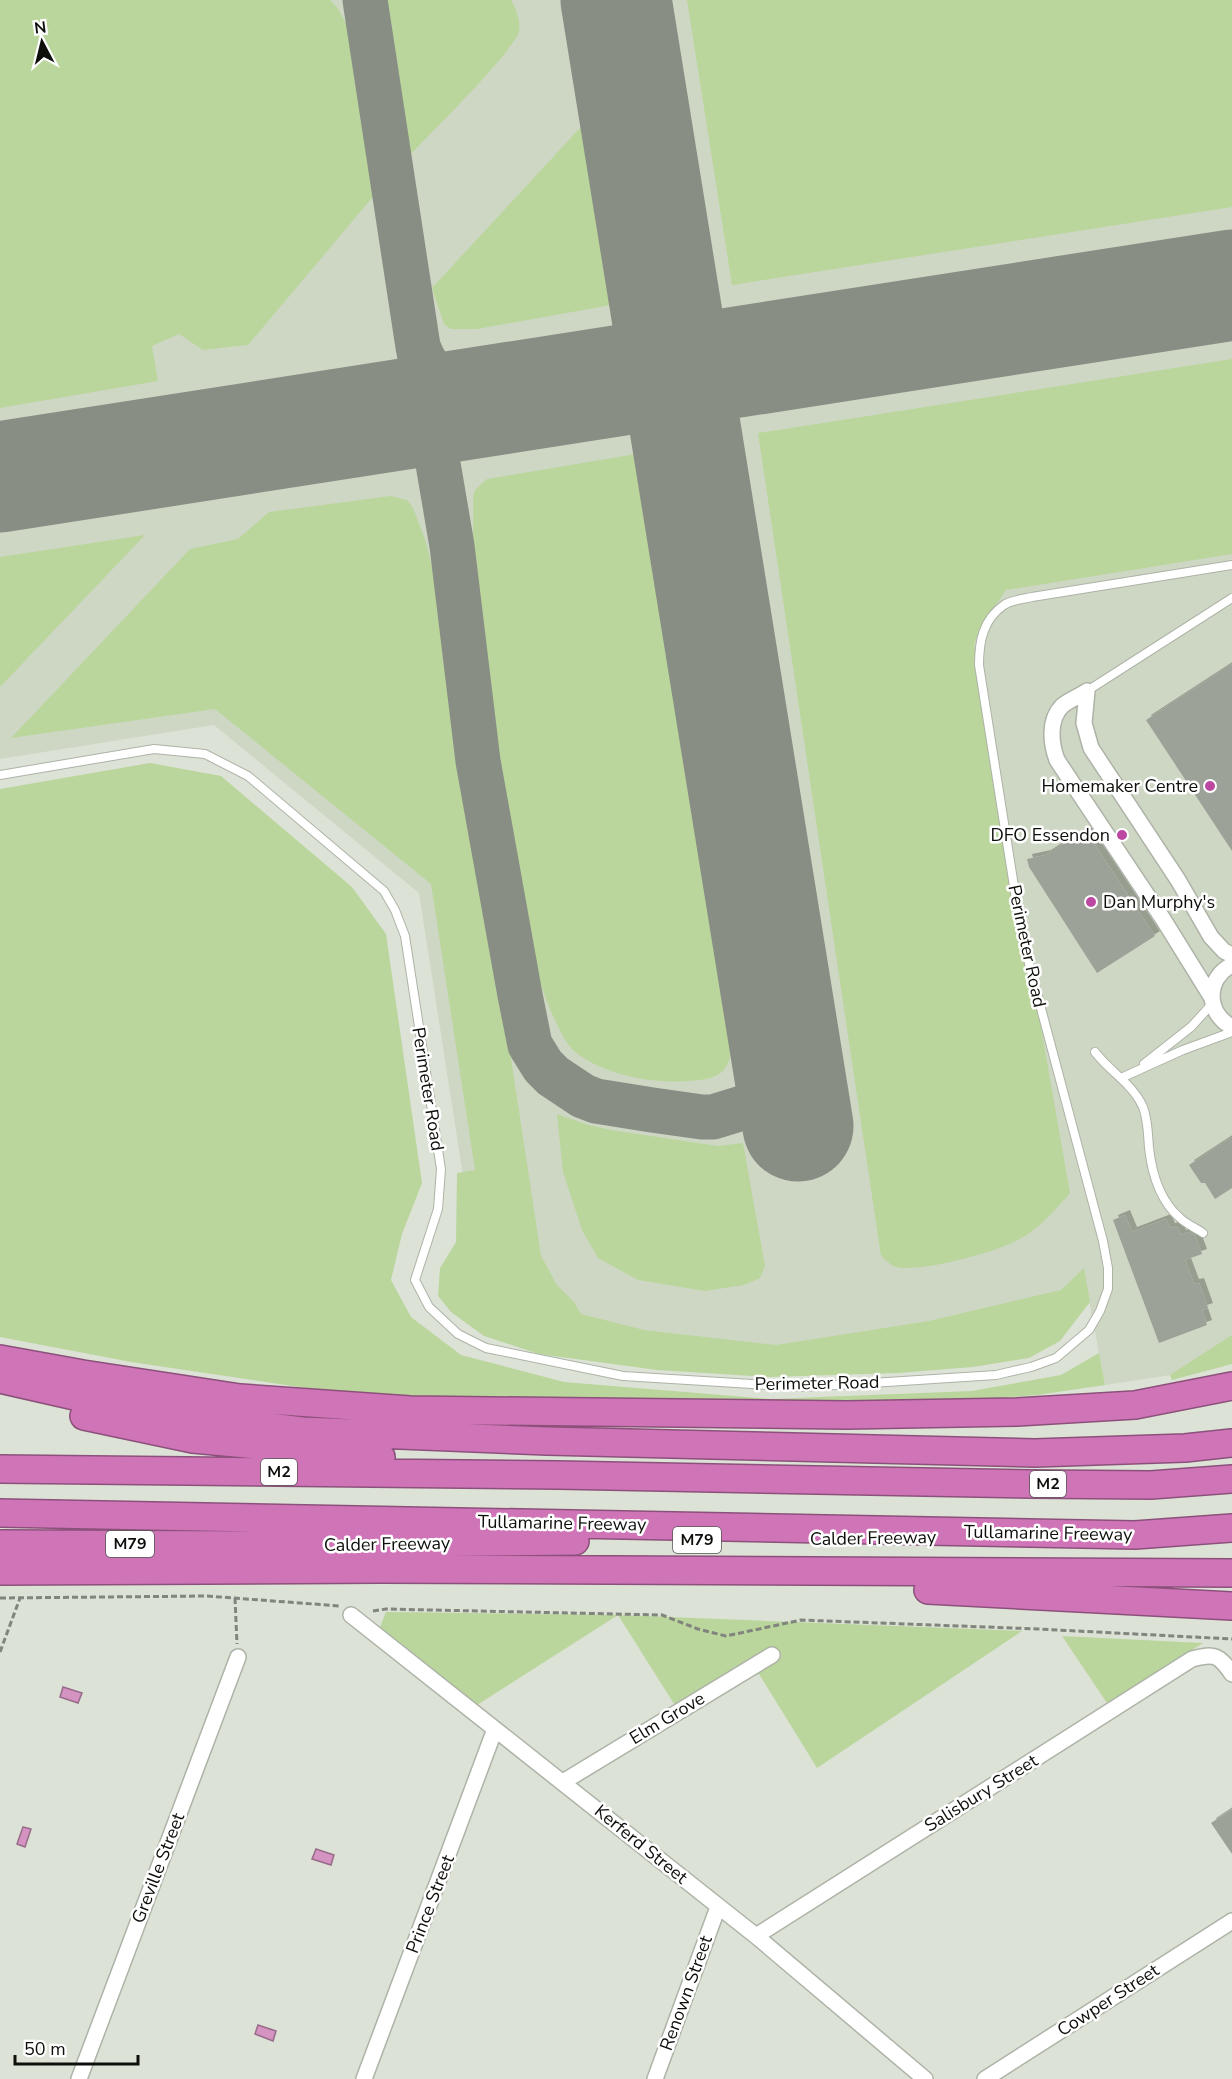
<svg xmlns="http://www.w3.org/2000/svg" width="1232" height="2079" viewBox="0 0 1232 2079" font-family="'Nunito Sans',sans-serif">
  <defs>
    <filter id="shadow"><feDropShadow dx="5" dy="-5" stdDeviation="0" flood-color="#0004"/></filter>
  </defs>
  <rect width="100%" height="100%" fill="#dce2d6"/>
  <path fill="#ced7c4" d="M 0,0 L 1232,0 L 1232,1357 L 1177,1374 L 1105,1385 L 1086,1284 L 962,1362 L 486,1323 L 419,893 L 214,725 L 0,759 Z"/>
  <path fill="#bad69c" d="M 0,0 L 330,0 L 337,7 L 348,27 L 361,84 L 377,192 L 248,345 L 203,350 L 179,334 L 152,346 L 158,381 L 0,408 Z
    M 383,0 L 511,0 C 516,9 521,20 519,31 C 516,49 427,137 409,156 Z
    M 687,0 L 1232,0 L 1232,207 L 732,285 Z
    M 591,116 L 617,304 L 477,329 L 451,329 L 444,324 L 432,288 Z
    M 1232,359 L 1232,554 L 1006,590 L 979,630 L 974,645 L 1070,1193 C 1055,1210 1039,1229 1018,1240 C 997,1252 919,1273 896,1267 C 890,1265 886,1260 881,1256 L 758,433 Z
    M 642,453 L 652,503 L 731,1051 C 728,1077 712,1079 689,1081 C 652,1084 602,1075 573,1050 C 559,1037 539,983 535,963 C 525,923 520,880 513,838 C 502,773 492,707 484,641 C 481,614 476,587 474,560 C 472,539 474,517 473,496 L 475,490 L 487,479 Z
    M 391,496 L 407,500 L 413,508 L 425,539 L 434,575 L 449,690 L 501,992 L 541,1256 L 557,1285 L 574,1302 L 581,1314 L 644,1330 L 776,1345 L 929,1321 L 1061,1290 L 1084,1268 L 1090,1302 L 1060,1341 L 1029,1358 L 973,1367 L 898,1373 L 769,1377 L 657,1370 L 539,1354 L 484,1336 L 451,1312 L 438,1296 L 440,1268 L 456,1242 L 457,1173 L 475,1170 L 431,884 L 215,709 L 11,738 L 190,549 L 238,539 L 269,512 Z
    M 145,535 L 0,687 L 0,557 Z
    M 150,763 L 221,776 L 352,887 L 386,934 L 422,1183 L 402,1234 L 391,1280 L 411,1317 L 461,1355 L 564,1382 L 770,1399 L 972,1391 L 1061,1375 L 1099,1353 L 1105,1385 L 1037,1395 L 892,1406 L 481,1403 L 306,1388 L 131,1362 L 0,1337 L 0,789 Z
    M 557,1114 L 588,1125 L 611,1130 L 718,1146 L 743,1143 L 765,1266 L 760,1278 L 744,1285 L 705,1291 L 638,1280 L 598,1258 L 582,1230 L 563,1172 Z
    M 1232,1335 L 1232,1364 L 1172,1380 L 1170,1375 Z
    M 386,1612 L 618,1615 L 1022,1631 L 817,1768 L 759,1674 L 676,1707 L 618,1615 L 477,1705 L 379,1630 Z
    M 1062,1636 L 1203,1643 L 1107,1703 Z"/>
  <path fill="#d493c1" stroke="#986b8a" stroke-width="1.5" d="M 63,1687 L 82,1693 L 78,1703 L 60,1697 Z
    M 23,1827 L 31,1829 L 25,1847 L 17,1844 Z
    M 316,1849 L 334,1855 L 331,1865 L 312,1859 Z
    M 258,2025 L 276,2031 L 273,2041 L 255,2034 Z"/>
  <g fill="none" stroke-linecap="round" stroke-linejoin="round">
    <path stroke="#898e85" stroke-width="45" d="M 365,0 L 417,340 L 452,546 L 478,761 L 520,995 L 530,1045 L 543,1066 L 553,1076 L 583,1096 L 596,1101 L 652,1110 L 702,1117 L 713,1117 L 755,1104 L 767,1093 L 778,1076 L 782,1060 L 777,999
      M 418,347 C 430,379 454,398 488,401"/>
    <path stroke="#898e85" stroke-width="111" d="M 616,0 L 798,1126
      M 0,477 L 1232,285"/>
  </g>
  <path fill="#9ca297" filter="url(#shadow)" d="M 1232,664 L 1232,851 L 1146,720 Z
    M 1085,830 L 1155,936 L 1097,973 L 1029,867 L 1027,859 L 1046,855 Z
    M 1232,1137 L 1232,1188 L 1215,1199 L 1205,1183 L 1201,1183 L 1189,1165 Z
    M 1125,1215 L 1132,1232 L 1166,1219 L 1170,1228 L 1177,1226 L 1181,1235 L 1189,1232 L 1195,1235 L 1202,1254 L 1185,1260 L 1194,1284 L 1199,1283 L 1208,1308 L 1202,1310 L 1207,1325 L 1159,1343 L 1113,1220 Z
    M 1232,1809 L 1232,1854 L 1211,1823 Z"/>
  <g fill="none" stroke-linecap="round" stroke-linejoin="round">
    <defs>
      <path id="lane" d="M 1087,691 L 1232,598
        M 0,775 L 154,749 L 205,754 L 248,776 L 384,891 L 395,910 L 405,936 L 441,1169 L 438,1209 L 415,1280 L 429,1307 L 458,1334 L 486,1348 L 623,1376 L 800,1387 L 856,1384 L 996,1375 L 1031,1367 L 1056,1358 L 1089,1330 L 1100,1311 L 1108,1289 L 1108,1268 L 1103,1241 L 1022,937 L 979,665 C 979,642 983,619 1004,605 C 1011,600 1024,599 1032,597 L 1232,565
        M 1095,1052 C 1110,1072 1133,1084 1143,1107 C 1148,1120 1148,1135 1149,1148 C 1152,1174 1160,1201 1180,1218 C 1186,1224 1196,1228 1203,1233
        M 1144,1064 L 1191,1027 L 1212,1004
        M 1121,1078 L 1183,1050 L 1232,1032"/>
      <path id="street" d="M 1087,691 C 1080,696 1069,700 1062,706 C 1048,720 1051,744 1057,760 L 1163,919 L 1212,998
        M 1087,691 L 1084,723 L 1091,748 L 1178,880 L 1211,937 L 1224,951 L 1232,955
        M 1232,965 C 1205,978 1206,1014 1232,1027
        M 351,1615 L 756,1936 L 925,2079
        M 563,1782 L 772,1655
        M 756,1936 L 1192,1659 C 1215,1653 1219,1655 1232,1674
        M 79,2079 L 238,1657
        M 364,2079 L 495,1729
        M 655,2079 L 718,1907
        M 985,2079 L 1232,1921"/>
      <path id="highway" d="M 0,1359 L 83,1374 L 240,1398 L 410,1410 L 847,1415 L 1017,1412 L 1135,1405 L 1232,1386
        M 0,1379 L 75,1396 L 187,1417 L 302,1431 L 547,1441 L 1035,1453 L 1185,1448 L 1232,1443
        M 84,1416 L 193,1439 L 381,1457
        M 0,1469 L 558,1475 L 1031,1484 L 1151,1485 L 1232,1479
        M 0,1513 L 1135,1535 L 1232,1528
        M 0,1544 L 259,1545 L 575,1541
        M 0,1571 L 381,1569 L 1232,1573
        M 928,1590 L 1232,1606"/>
    </defs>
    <use href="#lane" stroke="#adb3a7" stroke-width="10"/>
    <use href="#street" stroke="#adb3a7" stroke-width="18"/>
    <use href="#highway" stroke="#8c517b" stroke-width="30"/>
    <path stroke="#81857d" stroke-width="3" stroke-dasharray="6 3" stroke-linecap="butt" d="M 0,1598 L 207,1596 L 340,1606
      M 235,1598 L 237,1644
      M 373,1611 L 386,1609 L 662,1615 L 698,1629 L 726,1636 L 801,1620 L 1038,1629 L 1232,1639
      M 0,1652 L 20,1598"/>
    <use href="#lane" stroke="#fff" stroke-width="8"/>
    <use href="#street" stroke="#fff" stroke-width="15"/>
    <use href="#highway" stroke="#d074b8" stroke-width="27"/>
  </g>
  <g fill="#bc48a1" stroke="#fff" stroke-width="2">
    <circle cx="1210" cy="786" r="6"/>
    <circle cx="1122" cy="835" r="6"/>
    <circle cx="1091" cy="902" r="6"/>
  </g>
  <g text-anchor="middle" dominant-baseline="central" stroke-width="5" stroke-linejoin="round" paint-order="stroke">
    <g fill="#fff" stroke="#565754" stroke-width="1.5">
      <rect x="261" y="1459" width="36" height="26" rx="4.5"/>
      <rect x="1030" y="1471" width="36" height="26" rx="4.5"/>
      <rect x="673" y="1527" width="48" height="26" rx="4.5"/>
      <rect x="106" y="1531" width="48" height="26" rx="4.5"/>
    </g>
    <g font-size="16" font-weight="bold" fill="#0d0f0b">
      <text x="279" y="1472">M2</text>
      <text x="1048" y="1484">M2</text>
      <text x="697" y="1540">M79</text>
      <text x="130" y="1544">M79</text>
    </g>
    <g font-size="18" fill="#0d0f0b" stroke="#fff" text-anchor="end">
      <text x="1198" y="786">Homemaker Centre</text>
      <text x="1110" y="835">DFO Essendon</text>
      <text x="1103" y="902" text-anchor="start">Dan Murphy's</text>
    </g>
    <g font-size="18" fill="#0d0f0b" stroke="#fff">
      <text transform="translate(1027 946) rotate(78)">Perimeter Road</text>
      <text transform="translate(428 1089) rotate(81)">Perimeter Road</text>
      <text transform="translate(817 1383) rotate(-1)">Perimeter Road</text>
      <text transform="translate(562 1523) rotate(1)">Tullamarine Freeway</text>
      <text transform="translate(1048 1533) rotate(1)">Tullamarine Freeway</text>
      <text transform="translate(873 1538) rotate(-1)">Calder Freeway</text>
      <text transform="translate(387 1544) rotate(-1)">Calder Freeway</text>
      <text transform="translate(667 1718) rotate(-31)">Elm Grove</text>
      <text transform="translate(981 1793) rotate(-32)">Salisbury Street</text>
      <text transform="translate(641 1844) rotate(39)">Kerferd Street</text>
      <text transform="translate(158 1868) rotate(-69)">Greville Street</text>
      <text transform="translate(430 1904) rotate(-69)">Prince Street</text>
      <text transform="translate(686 1993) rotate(-70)">Renown Street</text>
      <text transform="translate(1108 2000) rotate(-33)">Cowper Street</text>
    </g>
  </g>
  <g transform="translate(42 42) rotate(353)" stroke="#ffffff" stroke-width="4.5" paint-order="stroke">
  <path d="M0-4.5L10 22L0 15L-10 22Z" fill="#0d0f0b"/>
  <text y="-9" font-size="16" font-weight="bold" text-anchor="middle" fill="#0d0f0b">N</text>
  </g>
  <path d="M15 2055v9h123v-9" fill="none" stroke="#0d0f0b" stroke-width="3"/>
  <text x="24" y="2055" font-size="18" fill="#0d0f0b" stroke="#ffffff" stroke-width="4.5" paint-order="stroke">50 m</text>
</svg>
